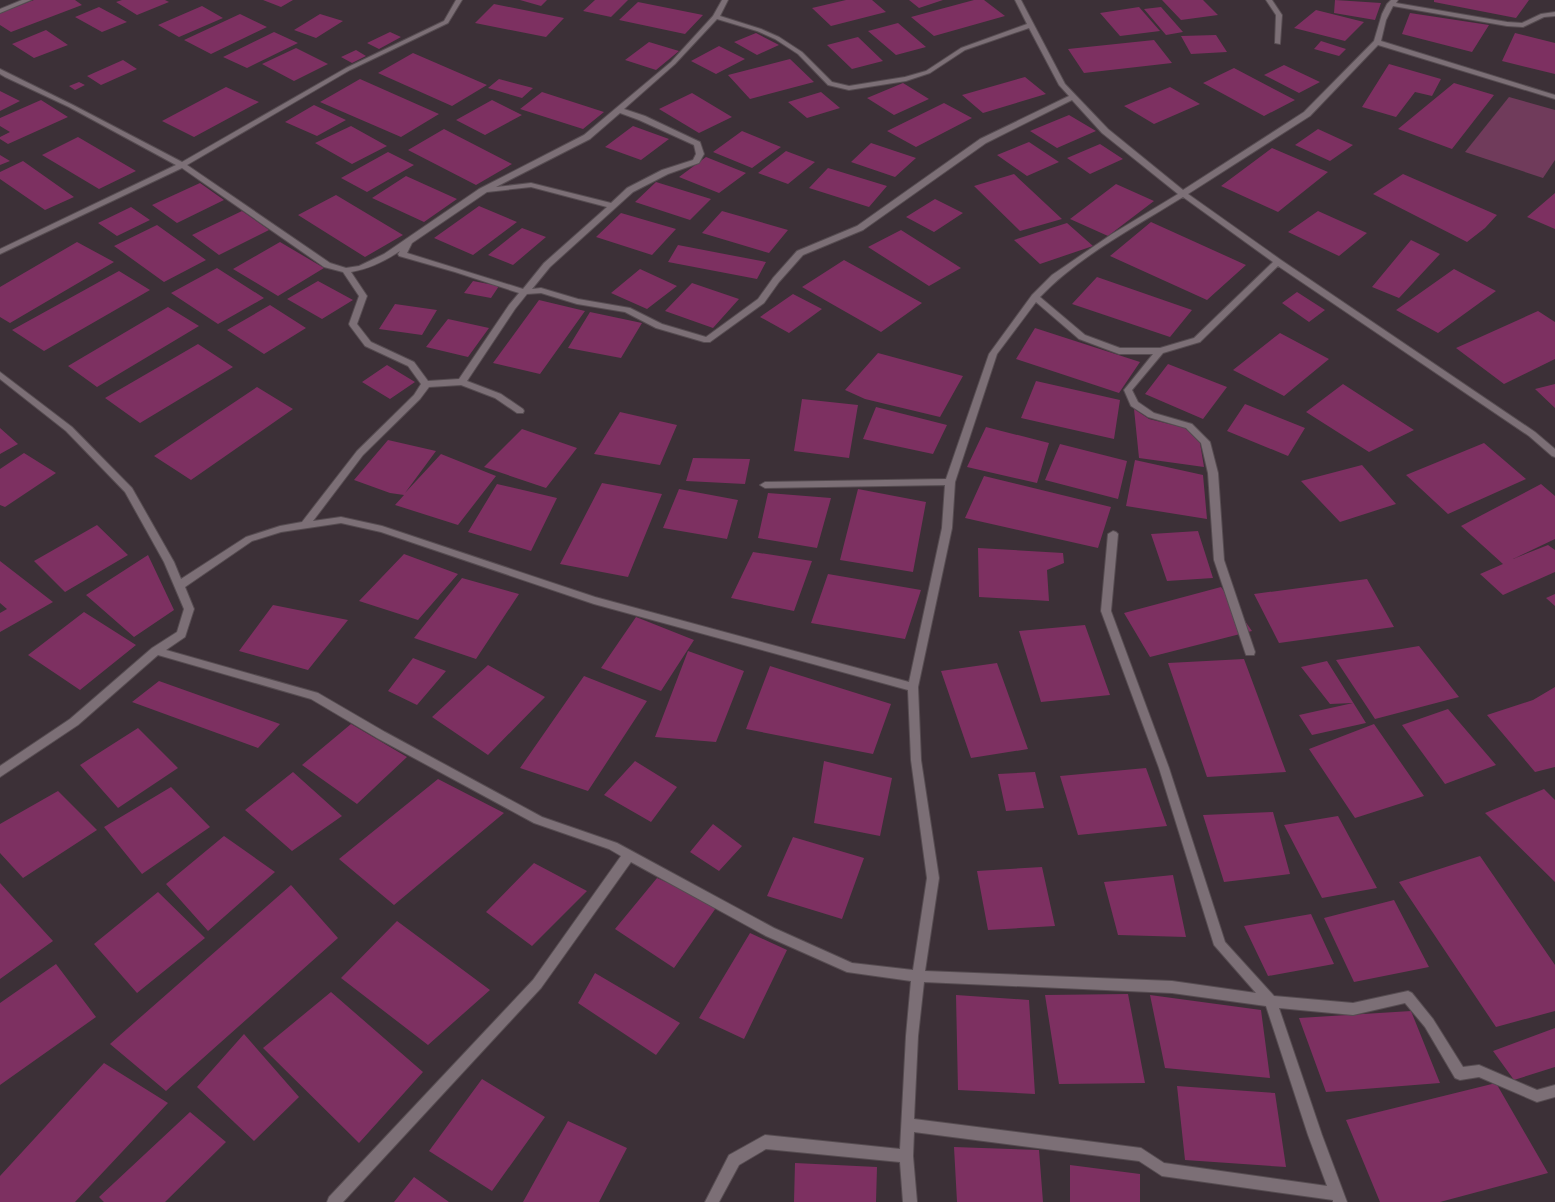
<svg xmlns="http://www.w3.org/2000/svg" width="1555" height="1202" viewBox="0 0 1555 1202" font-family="'Public Sans',sans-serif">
  <rect width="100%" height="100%" fill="#3c3037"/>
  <path fill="#703b5b" d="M 1509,97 L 1555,110 L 1555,160 L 1543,178 L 1465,152 Z"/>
  <path fill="#7d3061" d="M 34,0 L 75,0 L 82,5 L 11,32 L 0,25 L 0,13 Z
    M 122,0 L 165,0 L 169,2 L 137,15 L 116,2 Z
    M 263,0 L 293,0 L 281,7 Z
    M 520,0 L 547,0 L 541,6 Z
    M 595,0 L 628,0 L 611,17 L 583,11 Z
    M 846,0 L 872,0 L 886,12 L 831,26 L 812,8 Z
    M 909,0 L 943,0 L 919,8 Z
    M 974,0 L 984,0 L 1005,16 L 934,36 L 911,17 Z
    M 1162,0 L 1203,0 L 1218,15 L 1181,20 Z
    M 1335,0 L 1381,3 L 1375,20 L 1334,13 Z
    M 1434,0 L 1529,0 L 1516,18 L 1434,2 Z
    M 638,2 L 703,15 L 685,34 L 619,20 Z
    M 494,4 L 564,18 L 546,37 L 475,23 Z
    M 202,6 L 223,18 L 179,37 L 158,25 Z
    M 99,7 L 127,22 L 102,32 L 75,17 Z
    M 1139,7 L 1160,31 L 1120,36 L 1100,13 Z
    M 1161,7 L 1183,32 L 1166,35 L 1144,9 Z
    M 1316,10 L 1364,22 L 1345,41 L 1294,28 Z
    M 1410,13 L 1489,25 L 1472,52 L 1402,34 Z
    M 240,14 L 267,27 L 211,54 L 184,40 Z
    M 320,14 L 343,21 L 316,38 L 294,30 Z
    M 898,23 L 926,47 L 896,55 L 868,31 Z
    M 46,30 L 68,45 L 34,58 L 12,44 Z
    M 274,32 L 298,43 L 247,68 L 223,57 Z
    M 390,32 L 401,37 L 379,49 L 367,43 Z
    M 756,33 L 779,45 L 757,55 L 734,42 Z
    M 1515,33 L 1555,43 L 1555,74 L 1502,61 Z
    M 1216,35 L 1227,52 L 1191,54 L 1181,36 Z
    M 858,37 L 883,61 L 852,69 L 827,45 Z
    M 1154,40 L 1172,63 L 1084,73 L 1068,49 Z
    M 1321,41 L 1346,49 L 1339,56 L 1314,49 Z
    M 649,42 L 679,51 L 656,70 L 625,60 Z
    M 719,46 L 745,59 L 716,74 L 691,61 Z
    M 296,48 L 328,64 L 294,81 L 262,64 Z
    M 356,50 L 366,56 L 352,63 L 341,57 Z
    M 413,53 L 487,85 L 452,106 L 378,73 Z
    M 790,59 L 814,82 L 750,99 L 728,75 Z
    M 123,60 L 137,69 L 101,85 L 87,76 Z
    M 1389,64 L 1441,79 L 1432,96 L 1415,92 L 1396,117 L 1362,107 Z
    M 1284,65 L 1320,82 L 1299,93 L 1264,75 Z
    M 1234,68 L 1295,100 L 1264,116 L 1203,83 Z
    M 1025,77 L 1046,94 L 983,113 L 962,95 Z
    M 360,79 L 439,114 L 401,137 L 320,102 Z
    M 499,79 L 533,88 L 522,98 L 488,88 Z
    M 79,82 L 85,85 L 75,90 L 69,86 Z
    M 903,83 L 929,99 L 894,115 L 867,98 Z
    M 1454,83 L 1494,95 L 1452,149 L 1398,129 Z
    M 226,87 L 259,102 L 194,137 L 162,121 Z
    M 1170,87 L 1200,104 L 1154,124 L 1124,106 Z
    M 0,91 L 20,101 L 0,111 Z
    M 542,92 L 604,112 L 583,129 L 520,109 Z
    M 821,92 L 840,108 L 807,118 L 788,102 Z
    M 692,93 L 732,117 L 699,133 L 659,109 Z
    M 41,100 L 68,117 L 8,144 L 0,139 L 0,137 L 10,132 L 0,126 L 0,118 Z
    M 492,100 L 522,115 L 485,135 L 456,120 Z
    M 944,103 L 972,118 L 916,147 L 887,131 Z
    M 314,105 L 346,120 L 317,136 L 285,122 Z
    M 1069,115 L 1096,131 L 1057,148 L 1030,131 Z
    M 351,126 L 387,146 L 352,164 L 315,143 Z
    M 633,126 L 669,139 L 641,160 L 605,147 Z
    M 444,129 L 512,164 L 476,185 L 408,150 Z
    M 1318,129 L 1353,145 L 1330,161 L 1295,145 Z
    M 742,131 L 781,147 L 752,168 L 713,152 Z
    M 78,137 L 136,171 L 99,189 L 42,155 Z
    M 1029,142 L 1059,162 L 1027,176 L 997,155 Z
    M 871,143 L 916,158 L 895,177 L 851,162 Z
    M 1100,144 L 1123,159 L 1090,174 L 1067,158 Z
    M 1272,148 L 1328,172 L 1278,212 L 1221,186 Z
    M 786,151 L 815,162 L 788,184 L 758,173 Z
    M 388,152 L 414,165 L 367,192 L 341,178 Z
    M 0,155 L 10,161 L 0,165 Z
    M 706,157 L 746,173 L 719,193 L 679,177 Z
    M 23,161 L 74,197 L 45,210 L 0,179 L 0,172 Z
    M 828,168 L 887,186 L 869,207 L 809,188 Z
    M 1014,174 L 1062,219 L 1020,231 L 974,186 Z
    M 1403,174 L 1497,215 L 1485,228 L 1467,242 L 1373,194 Z
    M 406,176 L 457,199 L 424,222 L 372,198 Z
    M 656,182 L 711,199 L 690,220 L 635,202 Z
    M 200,183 L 224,200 L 177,223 L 152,205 Z
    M 1116,184 L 1154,201 L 1108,236 L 1070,219 Z
    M 1555,193 L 1555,229 L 1527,217 Z
    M 336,195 L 403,235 L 365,257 L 298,215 Z
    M 935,199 L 963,213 L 934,232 L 906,217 Z
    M 479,206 L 517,222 L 473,255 L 434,238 Z
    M 131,207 L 150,220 L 117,236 L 98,223 Z
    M 242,211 L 269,230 L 219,255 L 192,235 Z
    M 722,211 L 788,230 L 769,253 L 702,233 Z
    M 1318,211 L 1367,233 L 1339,256 L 1288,232 Z
    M 621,213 L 676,229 L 652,255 L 596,237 Z
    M 1151,222 L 1246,265 L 1207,300 L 1110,256 Z
    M 1067,223 L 1093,246 L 1040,264 L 1014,240 Z
    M 157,225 L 206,260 L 164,282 L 114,246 Z
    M 522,228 L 546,237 L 513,265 L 488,255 Z
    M 901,230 L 961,268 L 929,286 L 868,247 Z
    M 1411,240 L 1440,254 L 1399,298 L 1372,287 Z
    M 77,242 L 114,262 L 10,323 L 0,317 L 0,287 Z
    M 280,242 L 324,268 L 278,296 L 233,269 Z
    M 678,245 L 766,262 L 757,279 L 668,262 Z
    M 844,260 L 922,303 L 881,332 L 802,287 Z
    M 217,268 L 264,298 L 218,324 L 171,293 Z
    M 640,269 L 677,286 L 647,309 L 611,293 Z
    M 1454,269 L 1496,291 L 1438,333 L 1396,310 Z
    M 119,271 L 150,290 L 44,351 L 12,330 Z
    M 1097,277 L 1192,310 L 1170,337 L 1072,304 Z
    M 318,281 L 353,300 L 322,319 L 287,299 Z
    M 473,281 L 499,286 L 491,298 L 464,293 Z
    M 692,283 L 739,299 L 713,328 L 665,311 Z
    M 1297,292 L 1325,310 L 1309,322 L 1282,303 Z
    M 793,294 L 822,309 L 789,333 L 760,317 Z
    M 539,300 L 585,311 L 540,374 L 493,363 Z
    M 395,304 L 437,310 L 422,335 L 379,329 Z
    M 270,305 L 306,328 L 264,354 L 227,330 Z
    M 168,307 L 199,326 L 97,387 L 68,366 Z
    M 1538,311 L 1555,322 L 1555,359 L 1504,384 L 1456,348 Z
    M 590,312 L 642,323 L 621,358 L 568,348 Z
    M 448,319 L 489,328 L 468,357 L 426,347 Z
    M 1035,328 L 1140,362 L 1119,393 L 1016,359 Z
    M 1280,333 L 1329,359 L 1284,396 L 1233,370 Z
    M 198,344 L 233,367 L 140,423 L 105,398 Z
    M 878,353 L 963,376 L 940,417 L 865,399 L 845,390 Z
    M 1168,364 L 1227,387 L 1203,419 L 1145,394 Z
    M 387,365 L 415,382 L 390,399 L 362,382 Z
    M 1036,381 L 1120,400 L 1114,439 L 1021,418 Z
    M 1343,384 L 1414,430 L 1369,452 L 1306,412 Z
    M 1555,384 L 1555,408 L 1535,389 Z
    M 257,387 L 293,409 L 191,480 L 154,456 Z
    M 802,399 L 858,405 L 849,458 L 794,451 Z
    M 1245,404 L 1305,428 L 1288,456 L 1227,431 Z
    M 876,407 L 947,425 L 933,454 L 863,439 Z
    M 1134,409 L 1149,419 L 1185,428 L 1200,443 L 1204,467 L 1139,458 Z
    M 620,412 L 677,425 L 660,465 L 594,454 Z
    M 986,427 L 1049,443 L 1037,483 L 967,467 Z
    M 0,428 L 18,444 L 0,454 Z
    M 522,429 L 577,448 L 546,488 L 484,467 Z
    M 388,440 L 436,451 L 405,493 L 441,454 L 496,476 L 458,525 L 395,505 L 404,495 L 390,493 L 354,480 Z
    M 1484,443 L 1526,479 L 1448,514 L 1406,475 Z
    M 1060,444 L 1127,461 L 1118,499 L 1045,480 Z
    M 24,453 L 56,473 L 5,507 L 0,505 L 0,469 Z
    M 693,458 L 750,459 L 745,484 L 686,481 Z
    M 1135,460 L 1203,475 L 1207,519 L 1126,506 Z
    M 1362,465 L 1396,504 L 1340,522 L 1301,481 Z
    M 984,476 L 1111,507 L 1098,548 L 965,518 Z
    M 602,483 L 662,494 L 628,577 L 560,564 Z
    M 497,484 L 557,498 L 531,551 L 468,532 Z
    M 1541,484 L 1555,496 L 1555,539 L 1513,559 L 1548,545 L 1555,550 L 1555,572 L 1503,595 L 1480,574 L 1503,564 L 1461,526 Z
    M 679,489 L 738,500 L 727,539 L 663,528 Z
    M 858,489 L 926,502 L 913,572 L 840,560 Z
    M 768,493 L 831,498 L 817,548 L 758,538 Z
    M 97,525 L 128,555 L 65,592 L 34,561 Z
    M 1198,531 L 1213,578 L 1167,581 L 1151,534 Z
    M 978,548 L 1063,553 L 1064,563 L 1047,570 L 1049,601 L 979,597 Z
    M 753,552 L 812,561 L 794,611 L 731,598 Z
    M 404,554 L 458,574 L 418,620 L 359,601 Z
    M 148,555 L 174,610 L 134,637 L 86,595 Z
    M 0,561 L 53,602 L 0,632 L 0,613 L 7,609 L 0,603 Z
    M 828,574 L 921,590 L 905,639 L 811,623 Z
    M 462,578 L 519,594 L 476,659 L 414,638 Z
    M 1367,579 L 1394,627 L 1279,643 L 1254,594 Z
    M 1221,587 L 1252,631 L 1150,657 L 1124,613 Z
    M 1555,594 L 1555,606 L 1546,598 Z
    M 273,605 L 348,620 L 308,670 L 239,651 Z
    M 84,612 L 136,645 L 80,690 L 28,655 Z
    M 636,617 L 694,640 L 661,691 L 601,668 Z
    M 1085,625 L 1110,695 L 1041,702 L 1019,631 Z
    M 1419,646 L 1459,697 L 1375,719 L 1336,660 Z
    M 688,651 L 744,671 L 716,742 L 655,737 Z
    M 413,658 L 446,671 L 417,705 L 388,691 Z
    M 1244,659 L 1286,772 L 1207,777 L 1168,663 Z
    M 1327,661 L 1366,723 L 1312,735 L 1299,715 L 1353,703 L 1330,704 L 1301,667 Z
    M 997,663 L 1028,749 L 971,758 L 941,671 Z
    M 488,665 L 545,697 L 488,755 L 432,717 Z
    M 770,666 L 891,704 L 873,754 L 746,729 Z
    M 584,676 L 647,701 L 588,791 L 520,768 Z
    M 159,681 L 280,724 L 258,748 L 132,702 Z
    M 1555,687 L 1555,767 L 1535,772 L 1487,715 L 1533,700 Z
    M 1448,709 L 1496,765 L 1445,784 L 1402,725 Z
    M 351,724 L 407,757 L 357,804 L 302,765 Z
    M 1374,724 L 1424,796 L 1355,818 L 1309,749 Z
    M 138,728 L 178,768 L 118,808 L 80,765 Z
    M 635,761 L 677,787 L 651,822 L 604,795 Z
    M 824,761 L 892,778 L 880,836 L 814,823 Z
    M 1146,768 L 1167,826 L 1078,835 L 1060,776 Z
    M 293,772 L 342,816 L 292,851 L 245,810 Z
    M 1035,772 L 1044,808 L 1006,811 L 998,774 Z
    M 438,779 L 504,813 L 394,905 L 339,859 Z
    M 171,787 L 210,827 L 142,874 L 104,827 Z
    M 1544,789 L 1555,800 L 1555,882 L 1485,813 Z
    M 58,791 L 97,830 L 23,878 L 0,853 L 0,824 Z
    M 1273,812 L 1290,874 L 1224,882 L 1203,815 Z
    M 1338,816 L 1377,888 L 1322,898 L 1284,825 Z
    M 713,824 L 742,846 L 719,871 L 690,852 Z
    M 224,836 L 275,872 L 208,931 L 166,884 Z
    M 793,837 L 864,858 L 842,919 L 767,896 Z
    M 1480,856 L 1555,965 L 1555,1011 L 1496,1027 L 1399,882 Z
    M 534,863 L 587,891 L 532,946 L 486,912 Z
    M 1042,867 L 1055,926 L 988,930 L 977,871 Z
    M 1173,875 L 1186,937 L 1118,935 L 1104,882 Z
    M 657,878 L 718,905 L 674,968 L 615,929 Z
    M 0,883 L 53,941 L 0,979 Z
    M 291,885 L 338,938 L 166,1091 L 110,1044 Z
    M 158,892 L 205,938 L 137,993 L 94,944 Z
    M 1394,900 L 1429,967 L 1354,982 L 1324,918 Z
    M 1311,914 L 1334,964 L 1268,976 L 1244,926 Z
    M 397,921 L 490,990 L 428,1045 L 341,978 Z
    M 750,933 L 787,950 L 744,1039 L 699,1018 Z
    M 56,964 L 96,1017 L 0,1085 L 0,1003 Z
    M 595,973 L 680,1023 L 656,1055 L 578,1003 Z
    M 331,992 L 423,1072 L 359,1143 L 263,1048 Z
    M 1128,994 L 1145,1083 L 1059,1084 L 1045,995 Z
    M 956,995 L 1029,1000 L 1035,1094 L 958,1090 Z
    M 1150,995 L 1261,1010 L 1270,1078 L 1165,1068 Z
    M 1411,1011 L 1440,1083 L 1326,1092 L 1299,1018 Z
    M 1555,1028 L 1555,1067 L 1514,1080 L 1493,1051 Z
    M 244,1034 L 299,1097 L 254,1141 L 197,1087 Z
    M 104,1063 L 168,1103 L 75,1202 L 0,1202 L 0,1176 Z
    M 482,1079 L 545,1117 L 492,1191 L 429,1151 Z
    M 1496,1083 L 1548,1173 L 1440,1202 L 1380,1202 L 1346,1120 Z
    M 1177,1086 L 1275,1093 L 1286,1167 L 1185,1160 Z
    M 190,1112 L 226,1142 L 165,1202 L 104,1202 L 99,1197 Z
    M 568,1121 L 627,1148 L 599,1202 L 523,1202 Z
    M 954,1147 L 1039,1150 L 1043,1202 L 957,1202 Z
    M 795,1163 L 877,1167 L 876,1202 L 794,1202 Z
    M 1070,1165 L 1140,1174 L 1140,1202 L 1070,1202 Z
    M 414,1177 L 449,1202 L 394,1202 Z"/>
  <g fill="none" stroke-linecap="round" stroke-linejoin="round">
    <defs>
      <path id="minor" d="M 22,0 L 31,0 L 0,13 L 0,9 Z
        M 456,0 L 462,0 L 448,23 L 350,70 L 187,165 L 330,263 L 346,268 L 359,266 L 384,254 L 479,189 L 584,135 L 671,62 L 713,16 L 722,0 L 728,0 L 720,16 L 761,29 L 779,37 L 802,52 L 832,82 L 849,86 L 905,77 L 926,71 L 961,48 L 1027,24 L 1015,0 L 1021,0 L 1065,84 L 1108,129 L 1183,190 L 1304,112 L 1374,41 L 1382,14 L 1387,4 L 1391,0 L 1398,0 L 1396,3 L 1507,22 L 1522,23 L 1541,14 L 1555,12 L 1555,16 L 1544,17 L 1523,27 L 1507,26 L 1393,6 L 1386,20 L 1381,41 L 1555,95 L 1555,99 L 1378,45 L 1310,116 L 1188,194 L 1281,260 L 1535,432 L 1555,449 L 1555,457 L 1552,456 L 1529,436 L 1278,266 L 1200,342 L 1163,353 L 1132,390 L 1138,402 L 1154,413 L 1192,424 L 1210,442 L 1218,473 L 1224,560 L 1255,652 L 1254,655 L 1246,655 L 1245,652 L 1214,560 L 1208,473 L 1201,443 L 1186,428 L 1148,417 L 1131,406 L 1124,390 L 1153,354 L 1119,354 L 1079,339 L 1036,302 L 997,354 L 955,482 L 952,528 L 918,687 L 921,760 L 939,878 L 925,971 L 1172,981 L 1256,993 L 1214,945 L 1159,768 L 1101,611 L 1108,534 L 1113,531 L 1116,532 L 1118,534 L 1111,611 L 1169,768 L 1225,942 L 1274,996 L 1353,1003 L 1408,991 L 1412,993 L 1433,1019 L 1463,1067 L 1479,1065 L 1537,1090 L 1555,1085 L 1555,1097 L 1537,1102 L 1479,1077 L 1460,1080 L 1455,1078 L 1425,1027 L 1405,1003 L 1353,1015 L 1279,1008 L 1322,1135 L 1347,1202 L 1333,1202 L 1333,1200 L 1162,1176 L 1139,1161 L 914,1132 L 913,1156 L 917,1202 L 903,1202 L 900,1162 L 766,1149 L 739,1165 L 719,1202 L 705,1202 L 729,1155 L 765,1135 L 900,1149 L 906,1036 L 911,981 L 847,972 L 766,936 L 631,862 L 541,988 L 343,1202 L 327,1202 L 329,1197 L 533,980 L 621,856 L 609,849 L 534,823 L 377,738 L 311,699 L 158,655 L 78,725 L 0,777 L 0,766 L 70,719 L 152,648 L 177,632 L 184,609 L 164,562 L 125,492 L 66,431 L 0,379 L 0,372 L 72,427 L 132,488 L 174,562 L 181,579 L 246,537 L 280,526 L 302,522 L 357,451 L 414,395 L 421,384 L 408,366 L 365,346 L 350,326 L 349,324 L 359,296 L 343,272 L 324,267 L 182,168 L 0,254 L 0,249 L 176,165 L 69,107 L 5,77 L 0,74 L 0,69 L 73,105 L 182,162 L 346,68 L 444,21 ZM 717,19 L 757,31 L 775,39 L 798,54 L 828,85 L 849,90 L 906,81 L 930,73 L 965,50 L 1029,28 L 1059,85 L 1069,96 L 980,139 L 857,226 L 797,251 L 773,278 L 758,299 L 706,337 L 662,324 L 630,308 L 578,299 L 541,288 L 532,289 L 550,267 L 633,192 L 668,174 L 699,163 L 704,154 L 700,142 L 645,116 L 624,109 L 675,64 ZM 1072,100 L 1102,133 L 1178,194 L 1112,234 L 1052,275 L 1032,295 L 989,354 L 946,479 L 765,482 L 760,485 L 765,488 L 945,485 L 942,528 L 909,682 L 595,597 L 382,526 L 341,517 L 313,521 L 363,455 L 420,399 L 429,387 L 461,385 L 495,398 L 517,413 L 523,413 L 524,411 L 523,409 L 501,394 L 467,381 L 515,309 L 527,294 L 541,293 L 577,304 L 625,312 L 656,328 L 704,342 L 710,342 L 764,303 L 779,282 L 803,255 L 863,230 L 986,143 ZM 620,113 L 639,120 L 694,145 L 696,154 L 693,160 L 662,170 L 627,188 L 611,203 L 531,183 L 496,187 L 590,139 ZM 531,187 L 607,207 L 544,263 L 523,289 L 407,253 L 412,243 L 487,192 ZM 1183,197 L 1273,262 L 1194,338 L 1160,348 L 1120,348 L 1085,335 L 1040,297 C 1079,256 1135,227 1183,197 ZM 400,251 L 398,254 L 399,256 L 455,272 L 519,293 L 509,305 L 459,379 L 428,381 L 414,362 L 371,342 L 357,324 L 367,296 L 351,272 C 369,269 385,261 400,251 ZM 341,523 L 381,532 L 594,604 L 908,690 L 911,760 L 927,878 L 913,970 L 852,963 L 774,928 L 617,843 L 542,817 L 385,732 L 318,693 L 166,650 L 185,637 L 194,609 L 185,587 L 252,541 L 281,532 ZM 924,982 L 1172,993 L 1266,1006 L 1308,1135 L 1327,1186 L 1164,1163 L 1141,1148 L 914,1119 L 918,1036 Z
        M 1266,0 L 1272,0 L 1282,15 L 1280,44 L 1275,43 L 1276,15 Z"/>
    </defs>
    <use href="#minor" stroke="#564c51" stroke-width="2"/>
    <use href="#minor" fill="#7c6f76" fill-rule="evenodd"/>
  </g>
</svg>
